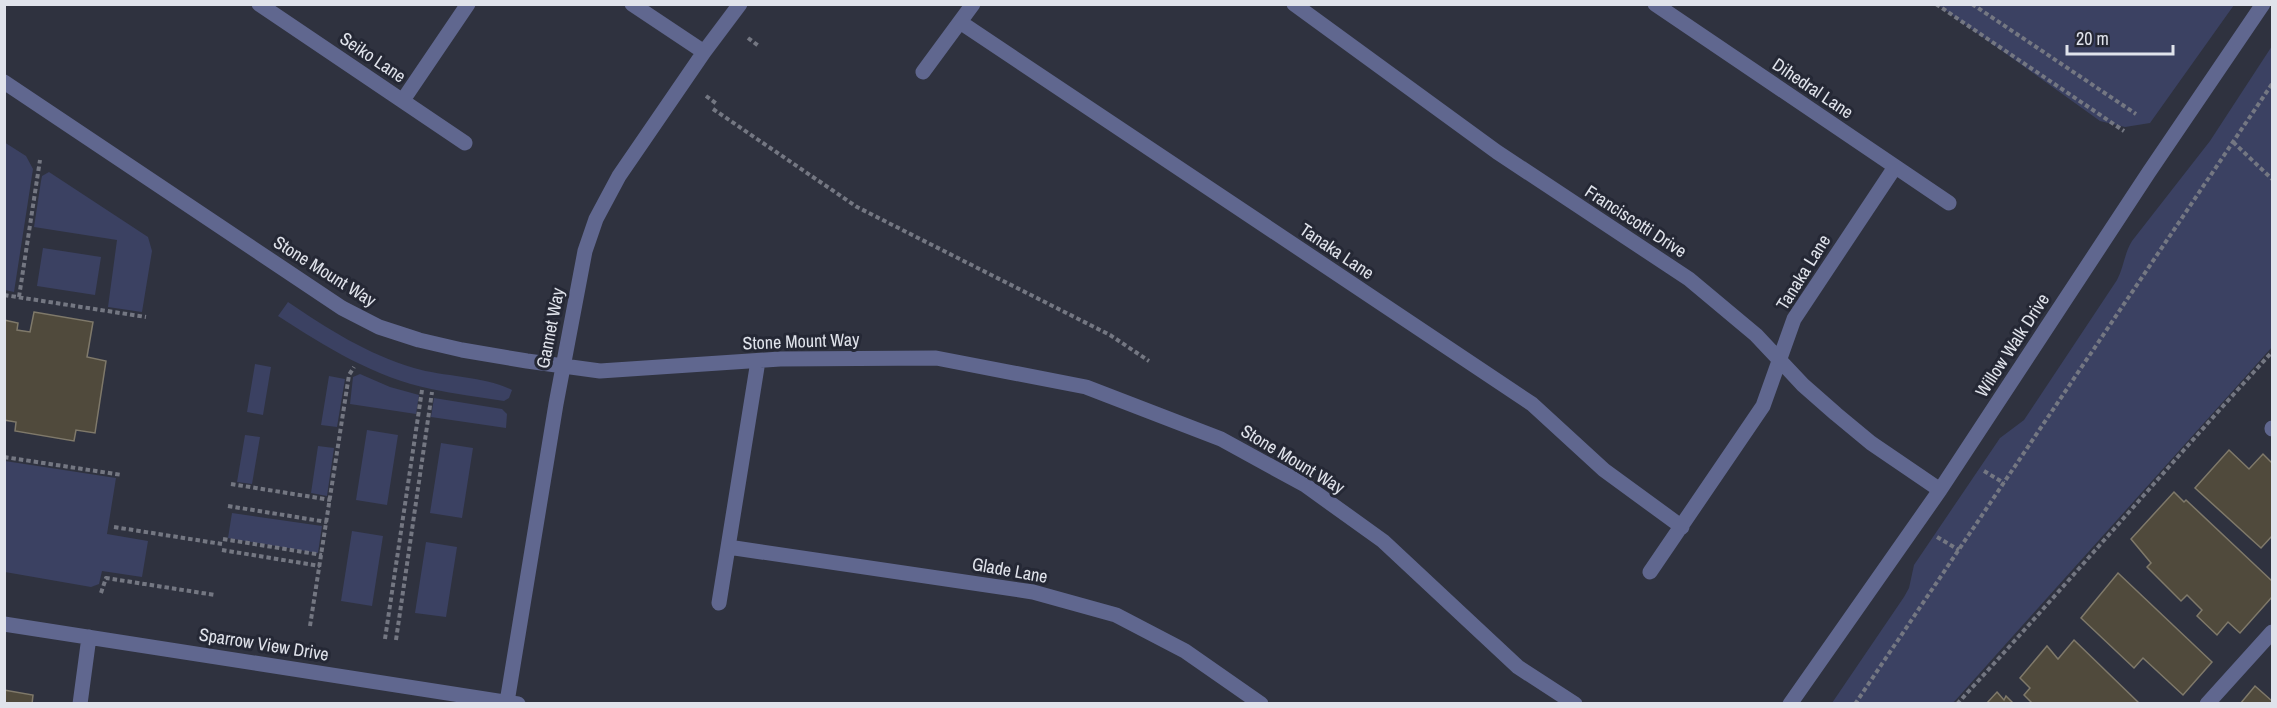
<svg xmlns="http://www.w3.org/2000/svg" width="2277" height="708" viewBox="0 0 2277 708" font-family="'Archivo Narrow',sans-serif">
  <rect width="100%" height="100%" fill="#2f323f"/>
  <path fill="#3b4162" d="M 1938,5 L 2234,5 L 2150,123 L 2125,127 L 2100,121 Z
    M 2272,46 L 2272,347 L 1953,703 L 1832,703 L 1904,597 L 1909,588 L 1914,565 L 2000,438 L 2024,420 L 2117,280 C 2124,267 2124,254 2132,241 L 2210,141 Z
    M 4,142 L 26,156 L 33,169 L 14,292 L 5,290 Z
    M 49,172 L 148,237 L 152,251 L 142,312 L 108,307 L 117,240 L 34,227 L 41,181 L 42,176 Z
    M 43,248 L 101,257 L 95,295 L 37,286 Z
    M 288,302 C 328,329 367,354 414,368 C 444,377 485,376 512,390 L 509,398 L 504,401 C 480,397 455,394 431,389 C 374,377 326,347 278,316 Z
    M 255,364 L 271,367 L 263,415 L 247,412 Z
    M 360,374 L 390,387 L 419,395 L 416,414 L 350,404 L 353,377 Z
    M 329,376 L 345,379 L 337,427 L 321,425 Z
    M 434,398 L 502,409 L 507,414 L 506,428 L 431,417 Z
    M 367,430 L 398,435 L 387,505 L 356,500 Z
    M 245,435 L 260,437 L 252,484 L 237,482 Z
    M 441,443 L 473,448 L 462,518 L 430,513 Z
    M 318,446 L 334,448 L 327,496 L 311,493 Z
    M 5,461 L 116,478 L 107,534 L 148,541 L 142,577 L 102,571 L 99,584 L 91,587 L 5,572 Z
    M 232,513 L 322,526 L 318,553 L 228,538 Z
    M 352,531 L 383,536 L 372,606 L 341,601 Z
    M 426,542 L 457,547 L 446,617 L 415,613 Z"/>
  <path fill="#504a3c" stroke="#7f796a" stroke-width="1.5" d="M 34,312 L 93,322 L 87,357 L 106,361 L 95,433 L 76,430 L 74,441 L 15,431 L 16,422 L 4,420 L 4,320 L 18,323 L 17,330 L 30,332 Z
    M 2229,450 L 2249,469 L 2263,454 L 2272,463 L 2272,536 L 2261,548 L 2195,488 Z
    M 2174,492 L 2184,502 L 2186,500 L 2272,581 L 2272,597 L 2240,633 L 2228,622 L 2217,635 L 2197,616 L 2202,610 L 2187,595 L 2181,601 L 2147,567 L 2151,563 L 2131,539 Z
    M 2118,573 L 2212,662 L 2183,695 L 2143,658 L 2134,668 L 2081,618 Z
    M 2074,640 L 2140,704 L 2033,704 L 2024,695 L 2030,688 L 2020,678 L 2047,646 L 2058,659 Z
    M 2255,686 L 2272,701 L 2272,704 L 2240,704 Z
    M 4,690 L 33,695 L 32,704 L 4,704 Z
    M 1997,692 L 2004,700 L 2006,696 L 2014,704 L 1986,704 Z"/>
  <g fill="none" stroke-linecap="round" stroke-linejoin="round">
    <path stroke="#747782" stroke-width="4" stroke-dasharray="4.5 3" stroke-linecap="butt" d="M 1936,4 L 2124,131
      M 1972,4 L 2136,114
      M 748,38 L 760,47
      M 706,96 L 717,104
      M 713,109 L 857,207 L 1110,335 L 1149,361
      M 2233,142 L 2272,179
      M 4,295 L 146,317
      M 19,297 L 40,160
      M 4,457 L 122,475
      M 1984,471 L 2004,483
      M 231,484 L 331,500
      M 228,506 L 327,522
      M 114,527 L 222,544
      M 1937,537 L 1959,550
      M 223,539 L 322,555
      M 222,550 L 320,566
      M 101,593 L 106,578 L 215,595
      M 310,626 L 349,375 L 354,367
      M 385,639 L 422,390
      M 396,640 L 432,392
      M 1855,704 L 2272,84
      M 1957,704 C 2064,588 2166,468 2272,352"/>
    <path stroke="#60678f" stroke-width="15" d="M 259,4 L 465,143
      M 632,4 L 704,52
      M 1294,4 L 1497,152 L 1689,279 L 1756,335 L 1803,385 L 1836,414 L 1871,443 L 1940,490
      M 1655,4 L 1949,203
      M 960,22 L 1532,404 L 1604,470 L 1682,527
      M 923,72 L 973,4
      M 4,82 L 342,308 L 379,327 L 419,340 L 462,350 L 527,361 L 600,371 L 780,359 L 936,358 L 1086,387 L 1221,439 L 1305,485 L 1383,541 L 1518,667 L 1575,704
      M 403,100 L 468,4
      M 2272,428 L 2272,429
      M 728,547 L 1033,592 L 1116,615 L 1185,651 L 1261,704
      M 1650,572 L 1763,406 L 1794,319 L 1895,167
      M 719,603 L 758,361
      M 4,624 L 518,704
      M 507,702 L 556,404 L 585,251 L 596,219 L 619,176 L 704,52 L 740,4
      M 80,704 L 89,637
      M 1790,704 L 1940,490 L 2149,172 L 2263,4
      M 2207,704 L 2272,632"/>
  </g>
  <g text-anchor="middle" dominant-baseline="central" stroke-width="6" stroke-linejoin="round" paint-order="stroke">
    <g font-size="18" fill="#e0e3eb" stroke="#252835">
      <text transform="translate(373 57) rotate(34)">Seiko Lane</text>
      <text transform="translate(1813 88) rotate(34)">Dihedral Lane</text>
      <text transform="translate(1636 221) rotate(33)">Franciscotti Drive</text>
      <text transform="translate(1337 251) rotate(34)">Tanaka Lane</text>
      <text transform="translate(325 271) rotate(32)">Stone Mount Way</text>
      <text transform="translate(1803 272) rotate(-58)">Tanaka Lane</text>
      <text transform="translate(550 328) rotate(-79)">Gannet Way</text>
      <text transform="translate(801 341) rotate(-2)">Stone Mount Way</text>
      <text transform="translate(2012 345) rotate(-57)">Willow Walk Drive</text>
      <text transform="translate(1293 459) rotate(31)">Stone Mount Way</text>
      <text transform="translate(1010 570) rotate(10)">Glade Lane</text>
      <text transform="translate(264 644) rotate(9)">Sparrow View Drive</text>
    </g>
  </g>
  <rect width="2277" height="708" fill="none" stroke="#e0e3eb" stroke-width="12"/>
  <path d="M2067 45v9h106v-9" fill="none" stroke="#e0e3eb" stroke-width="3"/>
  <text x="2076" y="45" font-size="18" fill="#e0e3eb" stroke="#252835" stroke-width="4.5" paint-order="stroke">20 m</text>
</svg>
